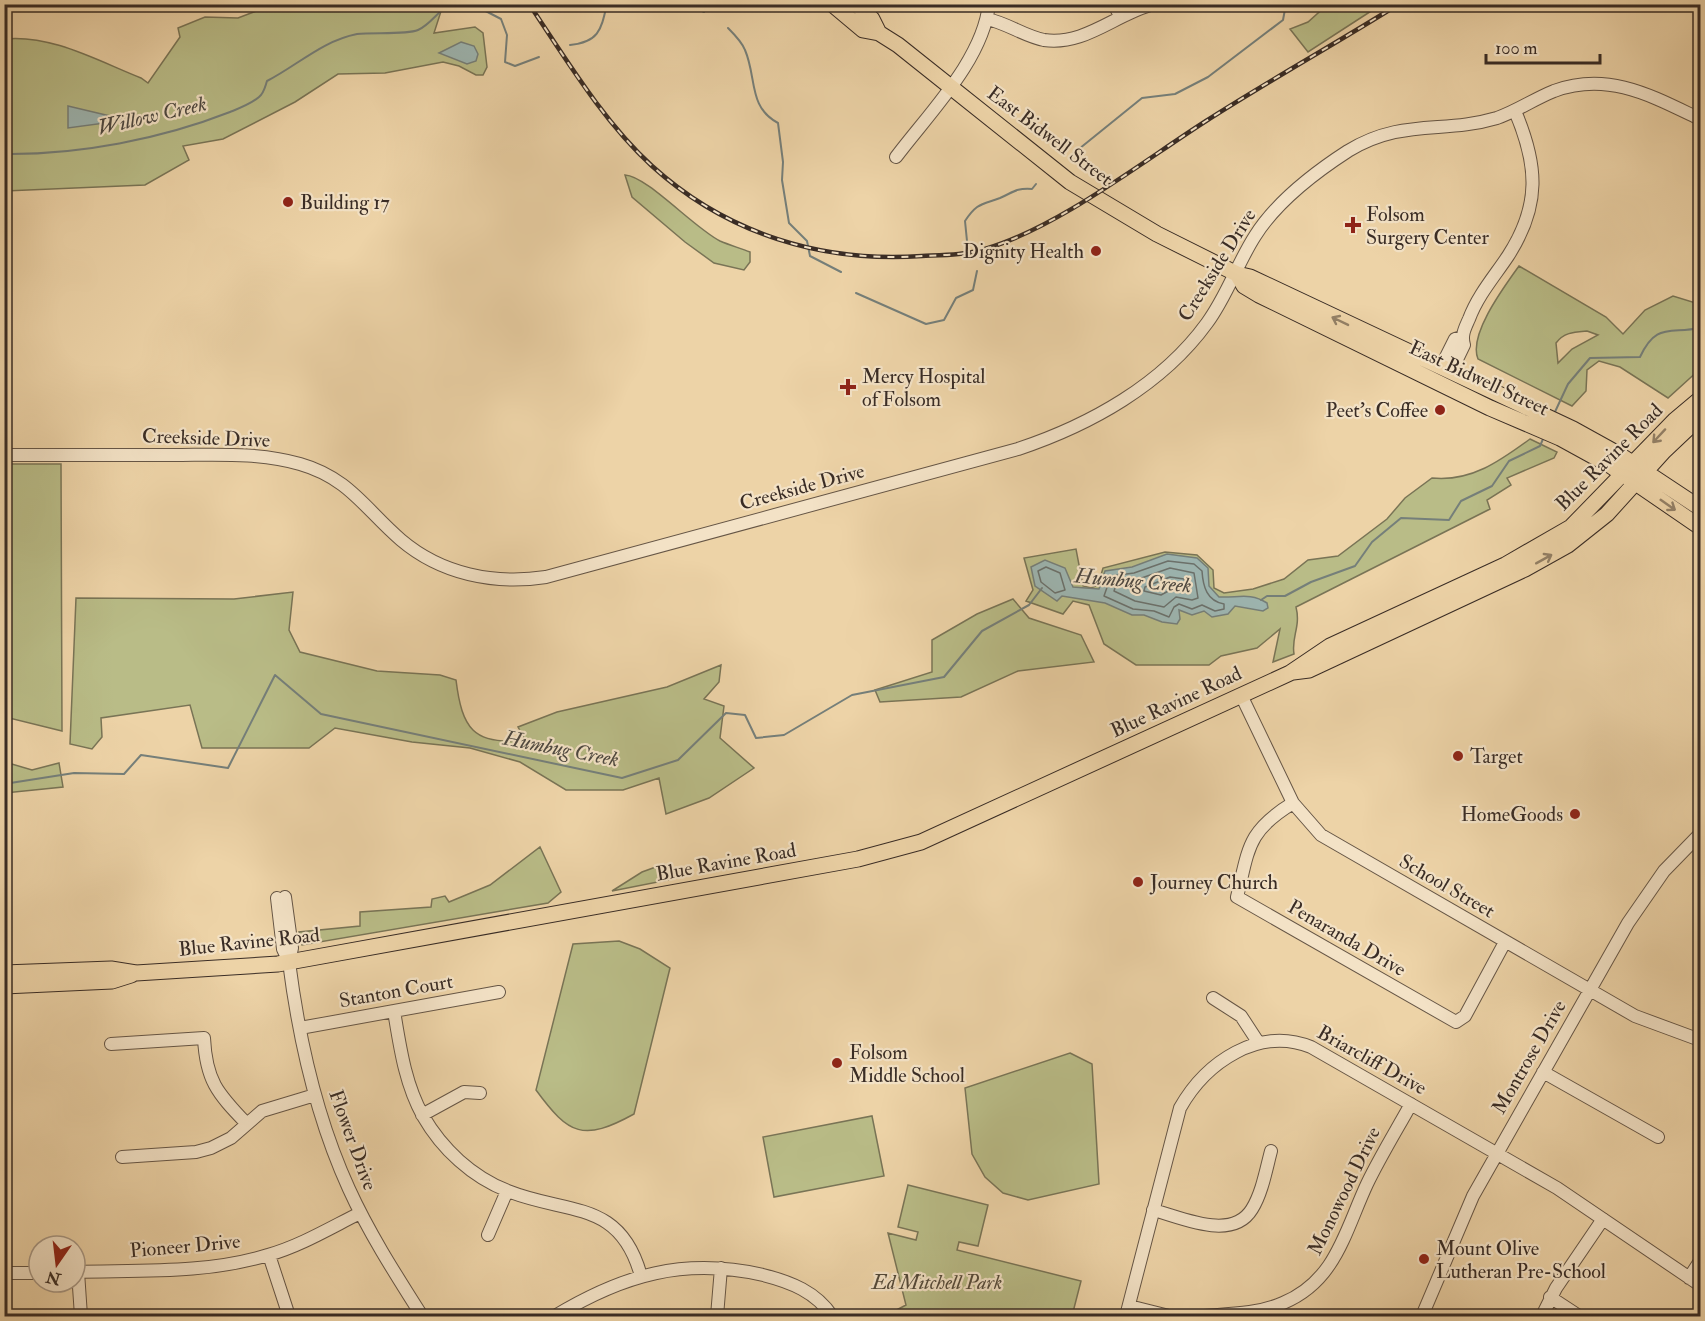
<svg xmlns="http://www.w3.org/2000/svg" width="1705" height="1321" viewBox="0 0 1705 1321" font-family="'IM FELL Double Pica',serif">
  <rect width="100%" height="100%" fill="#edd3a7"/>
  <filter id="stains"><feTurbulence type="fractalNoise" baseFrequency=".00333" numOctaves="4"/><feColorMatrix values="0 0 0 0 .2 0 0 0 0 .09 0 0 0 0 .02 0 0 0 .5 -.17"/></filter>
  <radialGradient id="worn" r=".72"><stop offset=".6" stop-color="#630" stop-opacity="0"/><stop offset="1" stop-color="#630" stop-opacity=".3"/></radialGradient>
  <path fill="#b9bc87" stroke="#797456" stroke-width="1.5" fill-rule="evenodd" d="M 1382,4 L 1308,52 L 1290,29 L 1308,22 L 1327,5 Z
    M 272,5 L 443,5 L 434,33 L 475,27 L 483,33 L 487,67 L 483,75 L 476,75 L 459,66 L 443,62 L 385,73 L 338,74 L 295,102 L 223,139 L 183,146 L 189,160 L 145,185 L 5,191 L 4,39 C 51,34 98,61 141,78 L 148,83 L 180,37 L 178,28 L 205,17 L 238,18 Z
    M 625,175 C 647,176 694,228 720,241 C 729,245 740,248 750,252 L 750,262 L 744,270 L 714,263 L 685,242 L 632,197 Z
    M 1519,266 L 1606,317 L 1623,334 L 1645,310 L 1673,296 L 1699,304 L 1700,369 L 1668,398 L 1620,367 L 1599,361 L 1587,370 L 1586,391 L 1572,406 L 1478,359 C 1468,335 1504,287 1519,266 ZM 1587,331 L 1598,335 L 1572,349 L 1558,363 L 1556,343 C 1564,332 1575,332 1587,331 Z
    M 1530,439 L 1557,452 L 1554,458 L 1507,478 L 1511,485 L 1487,500 L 1490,509 L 1296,607 C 1301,627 1291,637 1294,654 L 1273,662 L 1280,629 L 1257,648 L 1221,656 L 1209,665 L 1136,665 L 1104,644 L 1089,605 L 1073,601 L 1063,614 L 1026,601 L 1033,590 L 1024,558 L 1076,549 L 1083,586 L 1091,588 L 1098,585 L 1103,568 L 1165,552 L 1197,555 L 1213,570 L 1214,588 L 1224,593 L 1253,589 L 1284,579 L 1308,560 L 1338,556 L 1387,519 L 1405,498 L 1432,478 C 1471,482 1500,461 1530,439 Z
    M 5,464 L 61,464 L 62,731 L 5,717 Z
    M 293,592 L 289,630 L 300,652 L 377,671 L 440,675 L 456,680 C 462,728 473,746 525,740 L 518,727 L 557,712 L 667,687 L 721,665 L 719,682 L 704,699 L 724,706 L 720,738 L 754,768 L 709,798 L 666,814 L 659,778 L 623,790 L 566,790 L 520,762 L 470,748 L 412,742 L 335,728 L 309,748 L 202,748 L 190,705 L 101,718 L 102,737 L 92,749 L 70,744 L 76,598 L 234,599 Z
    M 1013,599 L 1029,618 L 1081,635 L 1094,662 L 1018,671 L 961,697 L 880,702 L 875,690 L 932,672 L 932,640 L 977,614 Z
    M 5,762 L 32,770 L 59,763 L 63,787 L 5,793 Z
    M 540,847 L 561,892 L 548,903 L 302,945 L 299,932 L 360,926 L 360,912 L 431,907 L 432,899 L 445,896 L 449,902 L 490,885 Z
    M 664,864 L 668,880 L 612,891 L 642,872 Z
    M 619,941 L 640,949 L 670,968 L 634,1114 C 583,1142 569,1135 536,1090 L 573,944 Z
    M 1070,1053 L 1092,1064 L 1099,1184 L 1028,1200 L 1003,1193 L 985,1177 L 972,1154 L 965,1088 Z
    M 872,1116 L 884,1176 L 774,1197 L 763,1137 Z
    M 908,1185 L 988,1205 L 978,1246 L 959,1242 L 957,1250 L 1081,1281 L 1072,1316 L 885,1316 L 906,1305 L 888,1233 L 916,1240 L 918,1232 L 898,1227 Z"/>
  <path fill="#9db6b2" stroke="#757f7a" stroke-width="1.5" d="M 461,42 L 474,46 L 478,54 L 476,61 L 467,64 L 439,53 Z
    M 68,106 L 127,120 L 68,128 Z
    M 1167,554 L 1197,558 L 1208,568 L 1209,586 L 1219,597 C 1238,598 1250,592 1267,603 L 1268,608 L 1263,611 L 1235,606 L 1228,614 L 1212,617 L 1204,611 L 1192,615 L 1179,610 L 1180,619 L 1177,624 L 1162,622 L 1144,615 L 1132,615 L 1105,603 L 1062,596 L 1057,601 L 1035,586 L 1031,567 L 1045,560 L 1065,568 L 1073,587 L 1099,589 L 1105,571 L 1132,567 Z"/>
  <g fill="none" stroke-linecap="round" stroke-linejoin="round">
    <path stroke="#6b716c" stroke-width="1.5" d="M 1168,561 L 1194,564 L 1202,571 C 1203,587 1207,601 1224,604 L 1224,609 L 1215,611 L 1202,605 L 1192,609 L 1179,604 L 1174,607 L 1169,617 L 1154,611 L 1133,609 L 1104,596 L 1111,576 L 1134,573 Z
      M 1046,567 L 1060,573 L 1065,590 L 1055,593 L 1041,582 L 1038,571 Z
      M 1170,568 L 1194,573 L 1198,598 L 1192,600 L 1176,597 L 1164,607 L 1135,601 L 1114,591 L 1117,582 L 1136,580 Z
      M 1170,577 L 1184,579 L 1186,586 L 1172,589 L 1161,595 L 1144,591 L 1145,587 Z"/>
    <path stroke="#757f7a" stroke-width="2" d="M 461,4 L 476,6 L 501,19 L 507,35 L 505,62 L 515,66 L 539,57
      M 689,4 L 704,12
      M 728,28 C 734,34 742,42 745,50 C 757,78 748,107 778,123 L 783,162 L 782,180 L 789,223 L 807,241 L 810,256 L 841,272
      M 570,45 C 599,42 601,30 607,4
      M 4,154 C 79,155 161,139 230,112 C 240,108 251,104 259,97 C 264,93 265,87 267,81 C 298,65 322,41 357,34 C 372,32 406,35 418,30 C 430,25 438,11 450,4
      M 1069,157 L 1142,98 L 1175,94 L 1208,77 L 1283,20 L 1286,4
      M 967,241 L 965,221 C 977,203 981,205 1000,198 C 1014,192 1015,188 1032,189 L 1036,184
      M 856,293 L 926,324 L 944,320 L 956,298 L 973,290 L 977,271
      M 1554,414 L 1568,384 L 1590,358 L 1640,357 C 1656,323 1668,334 1700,328
      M 1261,600 L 1267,596 L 1285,596 L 1311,582 L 1355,566 L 1372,542 L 1401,518 L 1449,520 L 1461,501 L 1492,486 L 1509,461 L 1540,446 L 1543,439
      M 4,784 L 74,773 L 124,774 L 141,755 L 228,768 L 275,675 L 321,714 L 622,778 L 678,760 L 726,713 L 745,715 L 756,738 L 784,735 L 852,695 L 944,677 L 982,631 L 1029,605 L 1042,588"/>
    <defs>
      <path id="minor" d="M 1114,4 L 1120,16
        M 987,19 C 1007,23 1024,36 1044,40 C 1085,46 1115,14 1154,4
        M 896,157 C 929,113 983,60 989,4
        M 1441,367 L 1455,339 L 1462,337
        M 1451,372 L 1464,345 C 1461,335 1465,328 1469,319 C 1478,295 1494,277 1508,256 C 1541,205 1538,165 1515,111
        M 4,455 C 61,455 117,455 173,455 C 215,455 259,452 300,464 C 349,478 365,509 401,540 C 441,574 494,585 546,577 L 1018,449 C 1090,425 1162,385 1207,323 C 1227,296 1237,264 1255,236 C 1277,201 1314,173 1348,151 C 1402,118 1443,134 1497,118 C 1517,111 1534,99 1554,91 C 1608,71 1652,96 1700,119
        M 1241,695 L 1293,803 L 1321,835 L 1635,1016 L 1700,1040
        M 1293,803 C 1247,831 1249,848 1237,897 L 1456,1022 L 1465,1016 L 1505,942
        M 285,897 L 292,948 L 289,962
        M 277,898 L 283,949 L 289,962 C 299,1040 316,1117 349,1189 C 369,1233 396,1275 422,1316
        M 1213,998 L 1241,1016 L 1258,1042
        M 394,1011 C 400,1047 405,1084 423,1116 C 442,1149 472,1177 508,1191 C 568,1215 620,1199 641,1276
        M 300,1028 L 499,992
        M 111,1044 L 204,1038 C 206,1080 217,1093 246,1123
        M 1543,1072 L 1658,1137
        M 422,1115 L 464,1092 L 480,1093
        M 122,1157 L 196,1152 L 211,1148 L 231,1138 L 262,1111 L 315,1095
        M 1153,1210 C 1181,1217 1232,1242 1252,1209 C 1262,1193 1266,1170 1271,1151
        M 488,1235 L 507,1191
        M 269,1255 L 289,1316
        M 75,1272 C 139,1270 206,1274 268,1255 C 300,1246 330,1228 360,1213
        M 78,1272 L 81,1316
        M 4,1273 L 39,1273
        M 1689,1278 L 1700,1261
        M 1550,1297 L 1579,1316
        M 1129,1306 L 1169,1316
        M 555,1316 C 623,1275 684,1257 763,1275 C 791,1282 816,1292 832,1316
        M 717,1316 L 721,1268
        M 1126,1316 L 1180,1108 C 1206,1062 1259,1026 1311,1047 L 1557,1188 L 1700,1285
        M 1202,1316 C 1229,1314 1258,1314 1283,1303 C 1336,1281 1345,1231 1367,1184 C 1380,1157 1396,1131 1411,1104
        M 1422,1316 L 1473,1196 L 1628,923 L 1664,871 L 1700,834
        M 1542,1316 L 1556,1288 L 1603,1219"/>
      <path id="major" d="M 832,4 L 863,30 L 879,33 L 898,45 L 1070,182 L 1157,234 L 1237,274 L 1250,277 L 1573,429 L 1620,455 L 1700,508
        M 856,4 L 872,19 L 879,33
        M 1237,274 L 1244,286 L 1259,295 L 1490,408 L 1560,438 L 1611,466 L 1700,527
        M 1293,672 L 1309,670 L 1525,569 L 1568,545 L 1607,514 L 1664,451 L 1700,417
        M 4,973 L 111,969 L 136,973 L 278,964 L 858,859 L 921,842 L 1290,673 L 1330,646 L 1505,565 L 1571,527 L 1675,420 L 1700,399
        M 4,986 L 112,981 L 131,975"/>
    </defs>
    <use href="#minor" stroke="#665646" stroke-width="14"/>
    <use href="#major" stroke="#392c25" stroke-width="17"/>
    <use href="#minor" stroke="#f3e2c6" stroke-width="12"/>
    <use href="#major" stroke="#edd3a7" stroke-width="15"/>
    <defs>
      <path id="rail" d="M 529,4 C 566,59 603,121 652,166 C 727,234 822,263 922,256 C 943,255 965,255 985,249 C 1057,228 1142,162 1206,121 C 1270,80 1335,44 1399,4"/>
    </defs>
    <use href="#rail" stroke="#392c25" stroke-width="4.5"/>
    <use href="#rail" stroke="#f3e2c6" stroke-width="2" stroke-dasharray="7" stroke-linecap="butt"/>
  </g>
  <defs><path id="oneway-shaft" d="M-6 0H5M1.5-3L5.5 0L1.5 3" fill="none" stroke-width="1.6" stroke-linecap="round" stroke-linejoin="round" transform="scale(1.5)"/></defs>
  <g stroke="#938066">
    <use href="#oneway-shaft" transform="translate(1340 321) rotate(-154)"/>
    <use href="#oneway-shaft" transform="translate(1659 436) rotate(133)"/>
    <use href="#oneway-shaft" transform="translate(1668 505) rotate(35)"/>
    <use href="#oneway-shaft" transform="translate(1544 559) rotate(-29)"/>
  </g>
  <g fill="#8f2418" stroke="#f3e2c6" stroke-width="2">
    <circle cx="288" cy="202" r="6"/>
    <path d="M1350 216h6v6h6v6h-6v6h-6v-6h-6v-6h6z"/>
    <circle cx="1096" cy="251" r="6"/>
    <path d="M845 378h6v6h6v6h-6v6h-6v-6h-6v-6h6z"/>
    <circle cx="1440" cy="410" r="6"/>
    <circle cx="1458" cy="756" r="6"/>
    <circle cx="1575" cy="814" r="6"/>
    <circle cx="1138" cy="882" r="6"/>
    <circle cx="837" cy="1063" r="6"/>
    <circle cx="1424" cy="1259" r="6"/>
  </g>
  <g text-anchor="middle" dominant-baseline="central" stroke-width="4.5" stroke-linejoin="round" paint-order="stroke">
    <g font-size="20" fill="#392c25" stroke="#f3e2c6">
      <text transform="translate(1050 136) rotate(37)">East Bidwell Street</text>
      <text transform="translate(1217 265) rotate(-58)">Creekside Drive</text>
      <text transform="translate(1479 378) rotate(25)">East Bidwell Street</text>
      <text transform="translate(206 438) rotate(2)">Creekside Drive</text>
      <text transform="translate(1609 457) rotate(-45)">Blue Ravine Road</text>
      <text transform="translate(802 487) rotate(-15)">Creekside Drive</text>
      <text transform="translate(1176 702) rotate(-25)">Blue Ravine Road</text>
      <text transform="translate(726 862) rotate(-10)">Blue Ravine Road</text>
      <text transform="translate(1447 886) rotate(30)">School Street</text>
      <text transform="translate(1347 938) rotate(30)">Penaranda Drive</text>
      <text transform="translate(249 942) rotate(-6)">Blue Ravine Road</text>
      <text transform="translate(396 991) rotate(-10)">Stanton Court</text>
      <text transform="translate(1529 1057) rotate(-60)">Montrose Drive</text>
      <text transform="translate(1372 1060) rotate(29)">Briarcliff Drive</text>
      <text transform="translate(353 1140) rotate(70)">Flower Drive</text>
      <text transform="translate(1344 1191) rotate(-64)">Monowood Drive</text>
      <text transform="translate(185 1246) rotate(-5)">Pioneer Drive</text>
    </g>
    <g font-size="20" fill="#392c25" stroke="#f3e2c6" text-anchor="start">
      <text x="300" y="202">Building 17</text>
      <text x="1366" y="214">Folsom<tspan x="1366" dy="23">Surgery Center</tspan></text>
      <text x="1084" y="251" text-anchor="end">Dignity Health</text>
      <text x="862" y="376">Mercy Hospital<tspan x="862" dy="23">of Folsom</tspan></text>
      <text x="1428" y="410" text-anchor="end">Peet's Coffee</text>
      <text x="1470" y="756">Target</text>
      <text x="1563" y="814" text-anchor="end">HomeGoods</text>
      <text x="1150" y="882">Journey Church</text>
      <text x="849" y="1052">Folsom<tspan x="849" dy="23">Middle School</tspan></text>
      <text x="1436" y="1248">Mount Olive<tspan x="1436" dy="23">Lutheran Pre-School</tspan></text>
    </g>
    <g font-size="20" font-style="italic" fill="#534939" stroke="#f3e2c6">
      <text x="937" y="1282">Ed Mitchell Park</text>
    </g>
    <g font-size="21" font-style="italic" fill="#4d4841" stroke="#f3e2c6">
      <text transform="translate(152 116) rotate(-13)">Willow Creek</text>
      <text transform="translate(1133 581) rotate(5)">Humbug Creek</text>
      <text transform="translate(561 749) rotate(11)">Humbug Creek</text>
    </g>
  </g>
  <rect width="1705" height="1321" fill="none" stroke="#edd3a7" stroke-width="24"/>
  <rect x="6" y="6" width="1693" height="1309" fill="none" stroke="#392c25" stroke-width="3"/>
  <rect x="12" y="12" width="1681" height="1297" fill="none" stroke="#392c25" stroke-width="1.5"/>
  <g transform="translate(57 1264) rotate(194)"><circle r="28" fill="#f3e2c6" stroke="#a99986" stroke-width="1.5"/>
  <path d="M0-4.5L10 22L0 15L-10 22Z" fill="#8f2418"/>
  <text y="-9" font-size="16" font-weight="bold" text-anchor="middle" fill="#392c25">N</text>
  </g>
  <path d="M1486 54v9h114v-9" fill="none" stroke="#392c25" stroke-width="3"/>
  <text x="1495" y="54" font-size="18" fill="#392c25" stroke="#f3e2c6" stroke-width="4.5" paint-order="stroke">100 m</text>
  <rect width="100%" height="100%" filter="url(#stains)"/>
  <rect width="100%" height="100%" fill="url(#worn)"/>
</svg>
